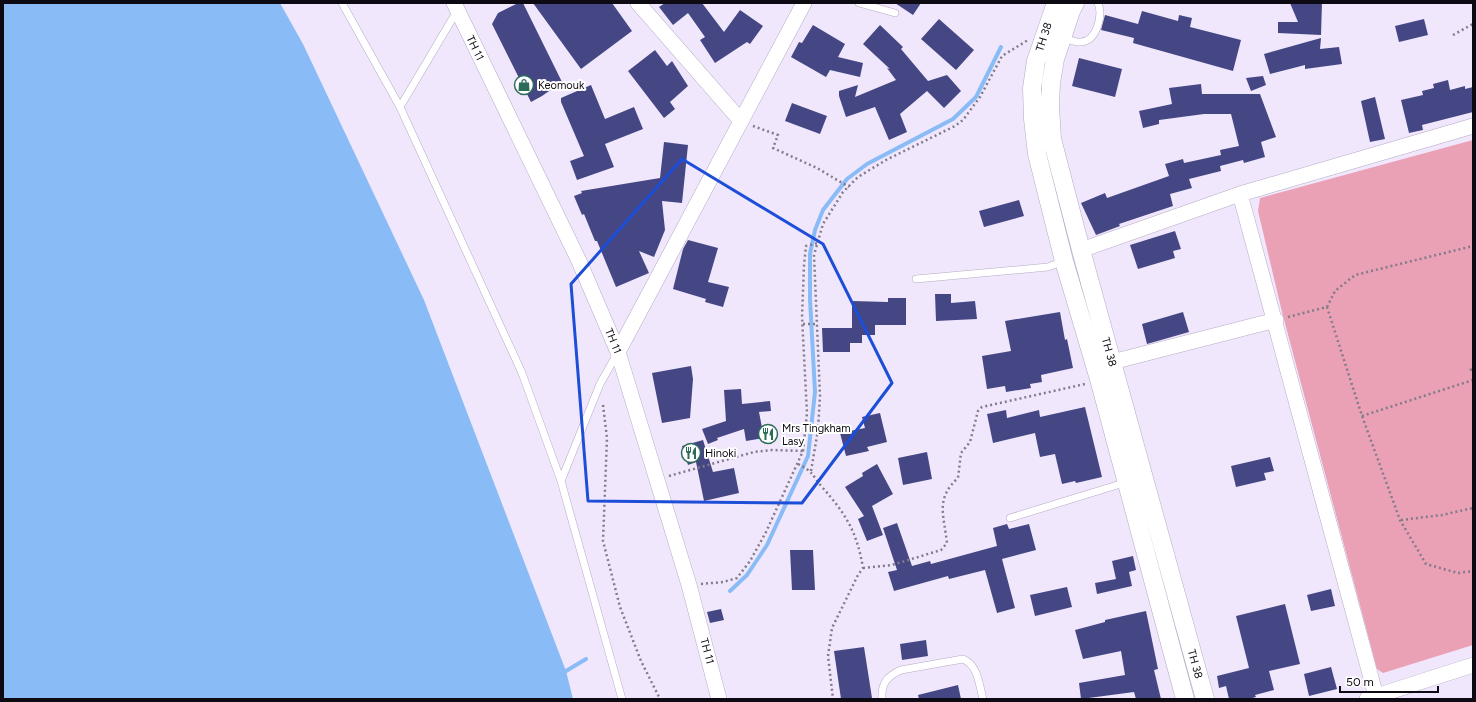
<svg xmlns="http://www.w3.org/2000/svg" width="1476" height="702" viewBox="0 0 1476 702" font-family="Figtree,sans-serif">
  <rect width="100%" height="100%" fill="#f1e7fc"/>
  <path fill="#eaa0b5" d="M 1473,140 L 1473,645 L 1383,673 L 1377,669 L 1282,312 L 1258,211 L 1260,198 Z"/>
  <path fill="#89bcf6" d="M 3,3 L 280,3 L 303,44 L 424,300 L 566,671 L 573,699 L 3,699 Z"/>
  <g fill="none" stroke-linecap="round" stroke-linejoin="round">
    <path stroke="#89bcf6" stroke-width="4" d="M 730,591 L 747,575 L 767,545 L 808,456 L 815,392 L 810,299 L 810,254 L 815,230 L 823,210 L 847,179 L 867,164 L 953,119 L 976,97 L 1001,47
      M 561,674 L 586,659"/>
  </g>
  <path fill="#444784" d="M 518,3 L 523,3 L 562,82 L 542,96 L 531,102 L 492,24 L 498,13 Z
    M 533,3 L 612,3 L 632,31 L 581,69 Z
    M 665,3 L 702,3 L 724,32 L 740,10 L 763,26 L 750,44 L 747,42 L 715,63 L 700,40 L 705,37 L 688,13 L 673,25 L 659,7 Z
    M 895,3 L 921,3 L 913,15 Z
    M 1290,3 L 1322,3 L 1321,35 L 1278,33 L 1278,22 L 1298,22 Z
    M 1142,11 L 1178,21 L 1179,15 L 1192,18 L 1190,27 L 1241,40 L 1233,71 L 1133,43 L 1134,38 L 1101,30 L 1105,15 L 1138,24 Z
    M 939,19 L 974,50 L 956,70 L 921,39 Z
    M 1424,19 L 1428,35 L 1399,42 L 1395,26 Z
    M 813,25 L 845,44 L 838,57 L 863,63 L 860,77 L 830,70 L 826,77 L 791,57 L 799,42 L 802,43 Z
    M 880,25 L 903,47 L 901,49 L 928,81 L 947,75 L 961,91 L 944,108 L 927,91 L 900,114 L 907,132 L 889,140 L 875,107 L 846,117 L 839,96 L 839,91 L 858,85 L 855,97 L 896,80 L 887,68 L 890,69 L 863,44 Z
    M 1321,38 L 1320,49 L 1339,47 L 1342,64 L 1305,69 L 1305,65 L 1270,74 L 1264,54 Z
    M 655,50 L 667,66 L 672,61 L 688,86 L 670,102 L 675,109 L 664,118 L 628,71 Z
    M 1079,58 L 1122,69 L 1115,97 L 1072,86 Z
    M 1263,76 L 1266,85 L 1251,91 L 1246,78 Z
    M 1448,80 L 1450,90 L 1465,86 L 1465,89 L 1473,87 L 1473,112 L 1422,125 L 1423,130 L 1409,133 L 1401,100 L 1423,95 L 1422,91 L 1434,88 L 1433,84 Z
    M 1201,84 L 1202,94 L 1260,94 L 1276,137 L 1261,142 L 1265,157 L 1244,163 L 1243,160 L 1220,166 L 1221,171 L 1189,179 L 1192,188 L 1170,194 L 1173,206 L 1119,224 L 1120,226 L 1096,235 L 1081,203 L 1105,193 L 1107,198 L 1169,176 L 1165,164 L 1183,159 L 1184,163 L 1221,155 L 1220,150 L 1239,146 L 1231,114 L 1204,114 L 1159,120 L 1159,124 L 1143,128 L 1139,111 L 1172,104 L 1169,88 Z
    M 591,85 L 605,119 L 634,107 L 643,129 L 605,144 L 614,167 L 577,180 L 570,161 L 584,156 L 561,102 L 561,98 Z
    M 1375,97 L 1385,139 L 1370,142 L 1361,101 Z
    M 792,103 L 827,116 L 820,134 L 785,121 Z
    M 664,142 L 688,145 L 682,203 L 662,201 L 665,230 L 654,257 L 639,251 L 649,273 L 616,287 L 597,241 L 595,241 L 584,214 L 582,215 L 574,196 L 582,193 L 581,191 L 660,178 Z
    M 1019,200 L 1024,216 L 984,227 L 979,211 Z
    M 1175,231 L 1181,249 L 1173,251 L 1175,258 L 1138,269 L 1130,245 Z
    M 688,240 L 718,248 L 708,282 L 729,287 L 723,307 L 705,302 L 706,299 L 673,289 L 683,249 Z
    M 935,294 L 951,294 L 951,303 L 975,301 L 977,319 L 936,321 Z
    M 888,298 L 906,298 L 906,325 L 875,325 L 875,335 L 862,335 L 862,343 L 850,343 L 850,352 L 823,352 L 822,328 L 852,328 L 852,301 L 888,302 Z
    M 1060,312 L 1065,340 L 1067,339 L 1073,368 L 1041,375 L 1042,382 L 1030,384 L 1031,388 L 1006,392 L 1005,386 L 987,389 L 982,356 L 1011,351 L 1005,321 Z
    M 1183,312 L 1189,332 L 1147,344 L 1142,324 Z
    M 691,366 L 693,379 L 690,418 L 662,423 L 652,373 Z
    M 741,389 L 742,404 L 770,401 L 771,411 L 759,412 L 764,438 L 746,441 L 744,429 L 717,438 L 718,440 L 708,444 L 702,429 L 726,421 L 724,390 Z
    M 1085,407 L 1102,477 L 1076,483 L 1075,481 L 1062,484 L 1055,454 L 1040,457 L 1035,433 L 993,443 L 987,414 L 1006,410 L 1007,418 L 1039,410 L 1040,417 Z
    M 880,413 L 887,442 L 867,447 L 869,451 L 846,456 L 840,433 L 865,428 L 862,417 Z
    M 703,440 L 713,472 L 734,468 L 739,493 L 704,501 L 696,462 L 688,465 L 682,446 Z
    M 927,452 L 932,479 L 903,485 L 898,458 Z
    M 1270,457 L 1274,471 L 1264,473 L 1266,480 L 1236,487 L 1231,466 Z
    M 877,464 L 893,494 L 872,506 L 883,535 L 867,541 L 858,519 L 864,516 L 845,487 L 863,476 L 862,473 Z
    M 897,523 L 912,566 L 930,561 L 931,564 L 997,546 L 993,528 L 1007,524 L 1009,529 L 1029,524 L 1036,550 L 1002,559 L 1015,608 L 997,613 L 985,570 L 949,579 L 948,576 L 894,591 L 888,572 L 897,570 L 883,528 Z
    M 790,550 L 813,550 L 815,590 L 792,590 Z
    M 1133,556 L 1136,570 L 1129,572 L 1132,586 L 1097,594 L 1095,583 L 1116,579 L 1112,561 Z
    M 1067,587 L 1072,607 L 1035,616 L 1030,595 Z
    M 1331,589 L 1335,606 L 1311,611 L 1307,595 Z
    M 1285,604 L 1300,664 L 1269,671 L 1274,690 L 1255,695 L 1256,697 L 1249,699 L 1229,699 L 1226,686 L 1219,688 L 1217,676 L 1249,668 L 1236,616 Z
    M 721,609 L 724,620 L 710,623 L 707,612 Z
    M 1146,611 L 1158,669 L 1154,670 L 1161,699 L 1136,699 L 1134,692 L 1081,699 L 1079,683 L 1125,675 L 1121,651 L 1083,659 L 1075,630 L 1105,622 L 1105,620 Z
    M 926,640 L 928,656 L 902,660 L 900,644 Z
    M 864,647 L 872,698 L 841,699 L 834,651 Z
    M 1331,667 L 1337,689 L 1309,696 L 1304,674 Z
    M 958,685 L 961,699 L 919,699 L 918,695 Z"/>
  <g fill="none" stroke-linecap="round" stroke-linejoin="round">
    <defs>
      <path id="service" d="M 342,3 L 400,107 L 522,373 L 561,481
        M 859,3 L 895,13
        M 1062,38 C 1068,39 1076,43 1081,42 C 1097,41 1103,15 1098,3
        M 400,107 L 457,11
        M 916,279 L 1048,267 L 1064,261
        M 617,354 L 600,384 L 561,481 L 622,699
        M 1010,518 L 1127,482
        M 882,699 C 881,684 887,676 901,670 L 963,659 C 978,665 979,684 983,699"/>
      <path id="minor" d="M 454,3 L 579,261 L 618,352 L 689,585 L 719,699
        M 638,3 L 741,121
        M 1240,194 L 1376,696
        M 1081,250 L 1240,194 L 1473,126
        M 618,352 L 804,3
        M 1112,362 L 1276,320
        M 1367,699 L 1473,665"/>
      <path id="tertiary" d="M 1056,3 L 1036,61 L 1032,88 L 1033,119 L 1037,154 L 1064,261 L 1099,379 L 1185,699
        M 1075,3 L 1071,11 L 1055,59 L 1051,83 L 1050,106 L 1052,139 L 1081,250 L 1205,699"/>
    </defs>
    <use href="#service" stroke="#b6aac4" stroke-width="8"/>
    <use href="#minor" stroke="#b6aac4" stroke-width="16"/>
    <use href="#tertiary" stroke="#b6aac4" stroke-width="19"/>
    <path stroke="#827b8a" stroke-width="2.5" stroke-dasharray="2 3" stroke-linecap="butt" d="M 1453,35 L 1473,24
      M 753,126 L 778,135 L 773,148 L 817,168 L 849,187
      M 1327,307 L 1335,291 L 1355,275 L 1473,246
      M 1288,317 L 1327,307 L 1362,416 L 1400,520 L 1426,564 L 1458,573 L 1473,571
      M 803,324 L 816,324
      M 1470,370 L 1473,369
      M 603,405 L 607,438 L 603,541 L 620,607 L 641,661 L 660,699
      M 1362,416 L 1473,380
      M 798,464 C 814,472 811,474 822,487 C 846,514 857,532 863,568 L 858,575 L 832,628 L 828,656 L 833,699
      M 811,471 L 818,430 L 820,396 L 814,255 L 823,224 L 843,192 L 858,177 L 886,160 L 955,126 L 963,120 L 980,97 L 1002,56 L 1028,40
      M 669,476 L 754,452 L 772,450 L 803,451
      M 1401,520 L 1442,515 L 1473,508
      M 863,568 L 892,565 L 941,550 L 947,543 C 944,515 935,499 958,478 L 961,453 L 970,442 L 978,411 L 982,407 L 1085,384
      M 701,584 L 723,582 L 737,578 L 750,561 L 766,532 L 803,451 L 807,413 L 802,317 L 804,265 L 806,246 L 818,243"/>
    <use href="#service" stroke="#fff" stroke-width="7"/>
    <use href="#minor" stroke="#fff" stroke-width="15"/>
    <use href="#tertiary" stroke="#fff" stroke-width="18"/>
  </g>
  <path fill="none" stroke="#1d4ed8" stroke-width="3" stroke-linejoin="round" d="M 682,159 L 823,244 L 892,383 L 802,503 L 588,501 L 571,284 Z"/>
  <defs>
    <symbol id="shop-ring" viewBox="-11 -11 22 22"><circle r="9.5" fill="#fff" stroke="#2d6c58" stroke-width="1.5"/><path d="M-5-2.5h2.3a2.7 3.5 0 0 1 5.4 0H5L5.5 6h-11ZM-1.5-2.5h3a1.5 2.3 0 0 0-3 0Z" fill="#2d6c58"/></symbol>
    <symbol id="restaurant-ring" viewBox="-11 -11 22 22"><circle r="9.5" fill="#fff" stroke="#2d6c58" stroke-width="1.5"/><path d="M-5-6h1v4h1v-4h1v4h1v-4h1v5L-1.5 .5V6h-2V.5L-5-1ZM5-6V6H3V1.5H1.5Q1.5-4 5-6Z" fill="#2d6c58"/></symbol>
  </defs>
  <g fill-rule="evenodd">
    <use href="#shop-ring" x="513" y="74" width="22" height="22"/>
    <use href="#restaurant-ring" x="757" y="423" width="22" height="22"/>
    <use href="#restaurant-ring" x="680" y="442" width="22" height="22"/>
  </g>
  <g text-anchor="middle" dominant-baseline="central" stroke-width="4" stroke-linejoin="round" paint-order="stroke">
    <g font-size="11" fill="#0e0a13" stroke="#fff">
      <text transform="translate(1044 37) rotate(-72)">TH 38</text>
      <text transform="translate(475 48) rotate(64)">TH 11</text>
      <text transform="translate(613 341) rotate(68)">TH 11</text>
      <text transform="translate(1109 352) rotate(75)">TH 38</text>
      <text transform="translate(707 651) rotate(75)">TH 11</text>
      <text transform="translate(1195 664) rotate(75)">TH 38</text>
    </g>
    <g font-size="11" fill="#0e0a13" stroke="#fff" text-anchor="start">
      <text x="538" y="85">Keomouk</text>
      <text x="782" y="428">Mrs Tingkham<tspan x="782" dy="13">Lasy</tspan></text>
      <text x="705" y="453">Hinoki</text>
    </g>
  </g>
  <rect width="1476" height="702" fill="none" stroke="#0e0a13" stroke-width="8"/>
  <path d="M1340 686v6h98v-6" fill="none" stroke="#0e0a13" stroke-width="2"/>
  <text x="1346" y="686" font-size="12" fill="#0e0a13" stroke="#ffffff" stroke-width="3" paint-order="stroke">50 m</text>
</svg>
